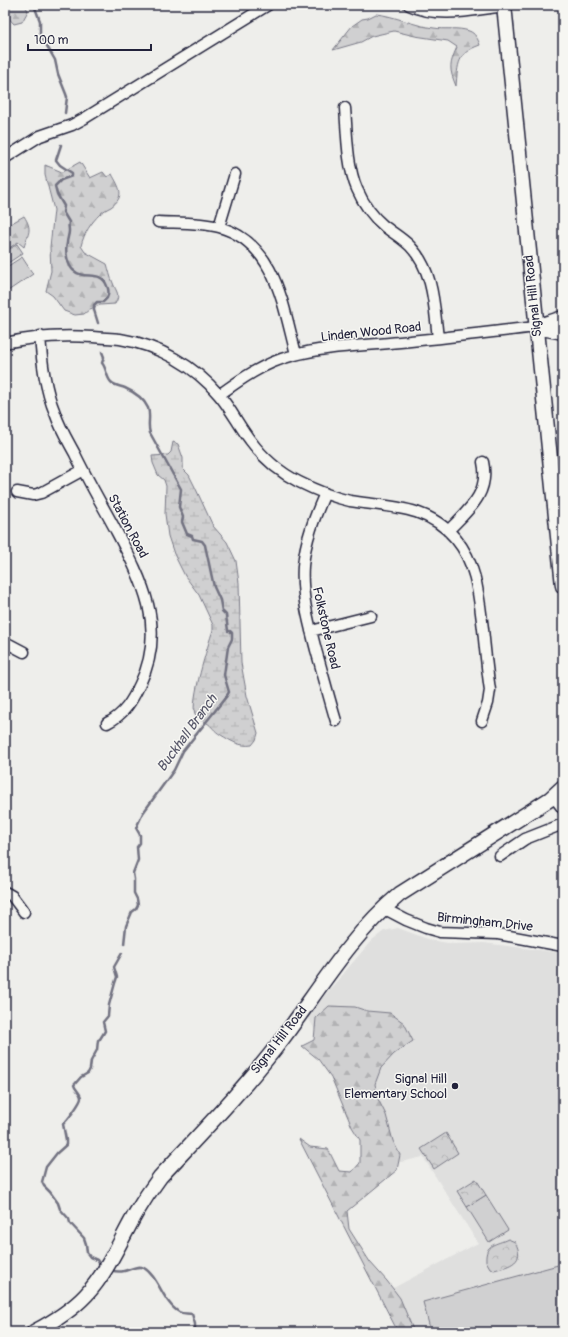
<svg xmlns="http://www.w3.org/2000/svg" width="568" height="1337" viewBox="0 0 568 1337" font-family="Pangolin,sans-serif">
  <defs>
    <pattern id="forest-firs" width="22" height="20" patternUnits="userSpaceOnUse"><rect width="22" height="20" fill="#d0d0d1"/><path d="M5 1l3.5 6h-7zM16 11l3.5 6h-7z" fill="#b2b2b4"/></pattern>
    <pattern id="wetland-marsh" width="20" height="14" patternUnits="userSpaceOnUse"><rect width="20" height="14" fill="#d0d0d1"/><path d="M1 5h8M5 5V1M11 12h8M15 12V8" fill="none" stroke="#b2b2b4"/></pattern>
    <pattern id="park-crowns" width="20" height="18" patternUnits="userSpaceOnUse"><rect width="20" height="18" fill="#d0d0d1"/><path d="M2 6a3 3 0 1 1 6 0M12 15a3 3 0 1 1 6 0" fill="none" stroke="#b2b2b4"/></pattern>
  </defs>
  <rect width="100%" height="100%" fill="#eeeeeb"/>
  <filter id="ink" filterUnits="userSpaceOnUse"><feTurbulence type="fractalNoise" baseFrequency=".025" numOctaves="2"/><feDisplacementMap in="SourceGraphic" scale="8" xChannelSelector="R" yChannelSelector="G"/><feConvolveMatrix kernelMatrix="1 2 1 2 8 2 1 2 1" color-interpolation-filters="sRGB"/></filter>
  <g filter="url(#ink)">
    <path fill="#dfdfde" d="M 398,928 L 430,940 L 454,944 L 484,943 L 563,953 L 563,1332 L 403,1332 L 382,1294 L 478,1243 L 423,1157 L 392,1164 L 307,1016 L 372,940 L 384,931 Z"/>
    <path fill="#d0d0d1" stroke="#797986" d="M 22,257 L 33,274 L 5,293 L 5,268 Z
      M 486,1195 L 508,1230 L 489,1242 L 467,1207 Z
      M 558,1265 L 563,1284 L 563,1329 L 551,1332 L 431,1332 L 423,1302 Z"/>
    <path fill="url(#forest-firs)" stroke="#797986" d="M 5,5 L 25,5 L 28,11 L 22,22 L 14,24 L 5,14 Z
      M 376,14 C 396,16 414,26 434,28 C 445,30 458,27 469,31 C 475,33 478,39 480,45 C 457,53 458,64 456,86 C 449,69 449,65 457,47 L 448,41 L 415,36 L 394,31 L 372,36 L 361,42 L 333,50 L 352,26 L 362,19 L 368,18 Z
      M 80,162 L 90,178 L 103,172 L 107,177 L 112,174 C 119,187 126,196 111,207 C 107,209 103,211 100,214 C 91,223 84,233 81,246 L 85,252 L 107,264 C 109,270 110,277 113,283 C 116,292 121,294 115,304 L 100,305 L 90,309 L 84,314 L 75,315 L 64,311 L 53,296 L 46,291 L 51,271 L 50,247 L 54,210 L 45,175 L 45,165 L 62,172 Z
      M 24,216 C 33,230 28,233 24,247 L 18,242 L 5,251 L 5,227 Z
      M 329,1006 L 355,1007 L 367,1011 L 390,1013 L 404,1023 L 413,1041 L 394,1054 L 381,1068 L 375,1084 L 378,1099 L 386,1115 L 393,1141 L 400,1155 L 397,1170 L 347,1211 L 349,1229 L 370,1262 L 387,1281 L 400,1298 L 414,1332 L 398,1332 L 299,1139 L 310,1147 L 328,1149 L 339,1171 L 352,1172 L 360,1163 L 360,1140 L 352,1127 L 331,1077 L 318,1059 L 302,1046 L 314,1040 L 316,1018 Z"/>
    <path fill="url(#wetland-marsh)" stroke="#797986" d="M 173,442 L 178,444 L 183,458 L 183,469 L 189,475 L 195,487 L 213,526 L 227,542 L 236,561 L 239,583 L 241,663 L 247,696 L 258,733 L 256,740 L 252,745 C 240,747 231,741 221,735 C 214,731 212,726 207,723 C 202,719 198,720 195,714 C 190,701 208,645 213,630 L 213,625 L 199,595 L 185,576 L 174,554 L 168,536 L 165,514 L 166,486 L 164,480 L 158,475 L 153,463 L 152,456 L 168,455 L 171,452 Z"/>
    <path fill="url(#park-crowns)" stroke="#797986" d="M 17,244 L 23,253 L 5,265 L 5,252 Z
      M 446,1133 L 458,1153 L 434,1169 L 421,1149 Z
      M 476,1179 L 486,1195 L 467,1207 L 457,1191 Z
      M 508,1239 L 515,1242 C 526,1262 510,1266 494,1270 L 490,1268 L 486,1261 C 485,1243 496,1245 508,1239 Z"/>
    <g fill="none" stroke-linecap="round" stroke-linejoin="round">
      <path stroke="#727281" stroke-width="2.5" d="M 34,5 L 40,21 L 40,34 L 55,60 L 58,74 L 66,94 L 67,97 L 65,113
        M 61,145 L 56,160 L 60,165 L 72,173 L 72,176 L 61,180 L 55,186 L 57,194 L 64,206 L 63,212 L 69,222 C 68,226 69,227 69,231 C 69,235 67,239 67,243 C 65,251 67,264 73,270 C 84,281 101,269 107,286 C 109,290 109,294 107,298 L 103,302 L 97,302 L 94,305 L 94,310 L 98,323
        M 102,352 L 104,357 L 102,363 C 107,369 106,377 111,382 C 115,386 120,386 125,388 C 134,392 144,399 148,408 C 151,416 147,425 150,433 L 181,489 L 179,507 L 183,517 L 182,522 L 187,534 L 192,536 L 193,539 L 202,541 L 205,545 L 214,587 L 220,600 L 222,611 L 226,615 L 228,631 L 230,631 L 232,633 L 232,639 L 228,647 L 224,675 L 229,692 L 226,697 L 183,751 L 174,770 L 143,813 L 136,828 L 140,835 L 140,843 L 137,847 L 138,860 L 133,873 L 134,879 L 134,893 L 137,899 L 138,905 L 136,909 L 132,912 L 126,926 L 124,944
        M 101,1266 L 97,1260 L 90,1257 L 87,1253 L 86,1244 L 84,1238 L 70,1223 L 69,1219 L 60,1209 L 58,1203 L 50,1192 L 44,1186 L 42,1182 L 46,1167 L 57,1153 L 66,1145 L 66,1140 L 63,1124 C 67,1121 81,1102 81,1098 C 81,1093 75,1090 74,1085 L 81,1077 L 88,1073 L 90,1069 L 91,1061 L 97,1050 L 98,1040 L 100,1039 L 105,1031 L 103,1022 L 108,1016 L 109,1005 L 115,983 L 117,977 L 114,967 L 122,953
        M 111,1270 C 126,1276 134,1263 144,1268 C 158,1276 164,1304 179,1312 C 183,1314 187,1313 192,1314 L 195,1324 L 195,1332"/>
      <defs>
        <path id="minor" d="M 409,5 C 438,19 473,10 504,6
          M 345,108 C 347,133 347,166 357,189 C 363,203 372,216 384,226 C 393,233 402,238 410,246 C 434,271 434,306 438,338
          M 5,158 L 40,136 L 72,125 L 85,118 L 268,5
          M 158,222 C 178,223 200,222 219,227 C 276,243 283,306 296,354
          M 219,227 L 235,174
          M 40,336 C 42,363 45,389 55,413 C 60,428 68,441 75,454 C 87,479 101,503 114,527 C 141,578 168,626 140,684 C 132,701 124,715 107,723
          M 5,343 C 35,336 62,335 93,337 C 102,338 111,338 120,339 C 158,345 195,366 219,395 C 231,409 239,426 250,440 C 263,458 279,472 299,482 C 315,490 332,497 350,501 C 389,507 428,505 456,539 C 477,564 479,598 483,629 C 485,649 487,670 490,690 L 488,703 L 482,721
          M 219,395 C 241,379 264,363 291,356 C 326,346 364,346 400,342 C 445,338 491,332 536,327
          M 17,492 L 33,495 L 41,493 L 83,470
          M 325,493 C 315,516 305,541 303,566 C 301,595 309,623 316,650 C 323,674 329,698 336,721
          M 448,531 C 468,510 490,494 483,462
          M 311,631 L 371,616
          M 5,642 L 24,652
          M 553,796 L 563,809
          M 500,856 L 525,839 L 563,824
          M 5,892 L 12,896 L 24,912
          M 383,908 L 406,920 L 426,928 L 440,932 L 498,934 L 563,946"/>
        <path id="secondary" d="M 504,5 L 563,586
          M 536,327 L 563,318
          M 536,327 L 563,332
          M 34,1332 C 53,1322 71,1311 86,1295 C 108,1271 120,1241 136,1213 C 143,1201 151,1189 160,1177 C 202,1132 246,1087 283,1038 C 320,988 352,934 400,894 L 550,799 L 563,787"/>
      </defs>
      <use href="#minor" stroke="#22223b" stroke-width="13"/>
      <use href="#secondary" stroke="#22223b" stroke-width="17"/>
      <use href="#minor" stroke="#f6f6f2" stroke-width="10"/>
      <use href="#secondary" stroke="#f6f6f2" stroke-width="14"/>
    </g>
  </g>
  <circle fill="#22223b" stroke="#f6f6f2" stroke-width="1.5" cx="455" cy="1086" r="4"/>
  <g text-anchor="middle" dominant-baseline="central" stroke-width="3" stroke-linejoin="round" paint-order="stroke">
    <g font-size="13" fill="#22223b" stroke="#f6f6f2">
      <text transform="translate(533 296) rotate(-96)">Signal Hill Road</text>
      <text transform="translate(371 332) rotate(-6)">Linden Wood Road</text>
      <text transform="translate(128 526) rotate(62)">Station Road</text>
      <text transform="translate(326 628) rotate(77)">Folkstone Road</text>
      <text transform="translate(485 922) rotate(6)">Birmingham Drive</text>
      <text transform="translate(279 1040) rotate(-52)">Signal Hill Road</text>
    </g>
    <g font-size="13" fill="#22223b" stroke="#f6f6f2" text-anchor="end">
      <text x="447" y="1079">Signal Hill<tspan x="447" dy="15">Elementary School</tspan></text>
    </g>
    <g font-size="14" font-style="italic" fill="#575769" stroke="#f6f6f2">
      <text transform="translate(187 733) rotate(-54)">Buckhall Branch</text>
    </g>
  </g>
  <rect width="568" height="1337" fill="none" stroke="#f6f6f2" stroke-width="20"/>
  <rect x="10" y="10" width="548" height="1317" fill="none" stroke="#22223b" stroke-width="1.5" filter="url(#ink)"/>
  <path d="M28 44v6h123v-6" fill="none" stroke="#22223b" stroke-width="2"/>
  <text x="34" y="44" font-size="12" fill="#22223b" stroke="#f6f6f2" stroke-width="3" paint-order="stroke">100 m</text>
</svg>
